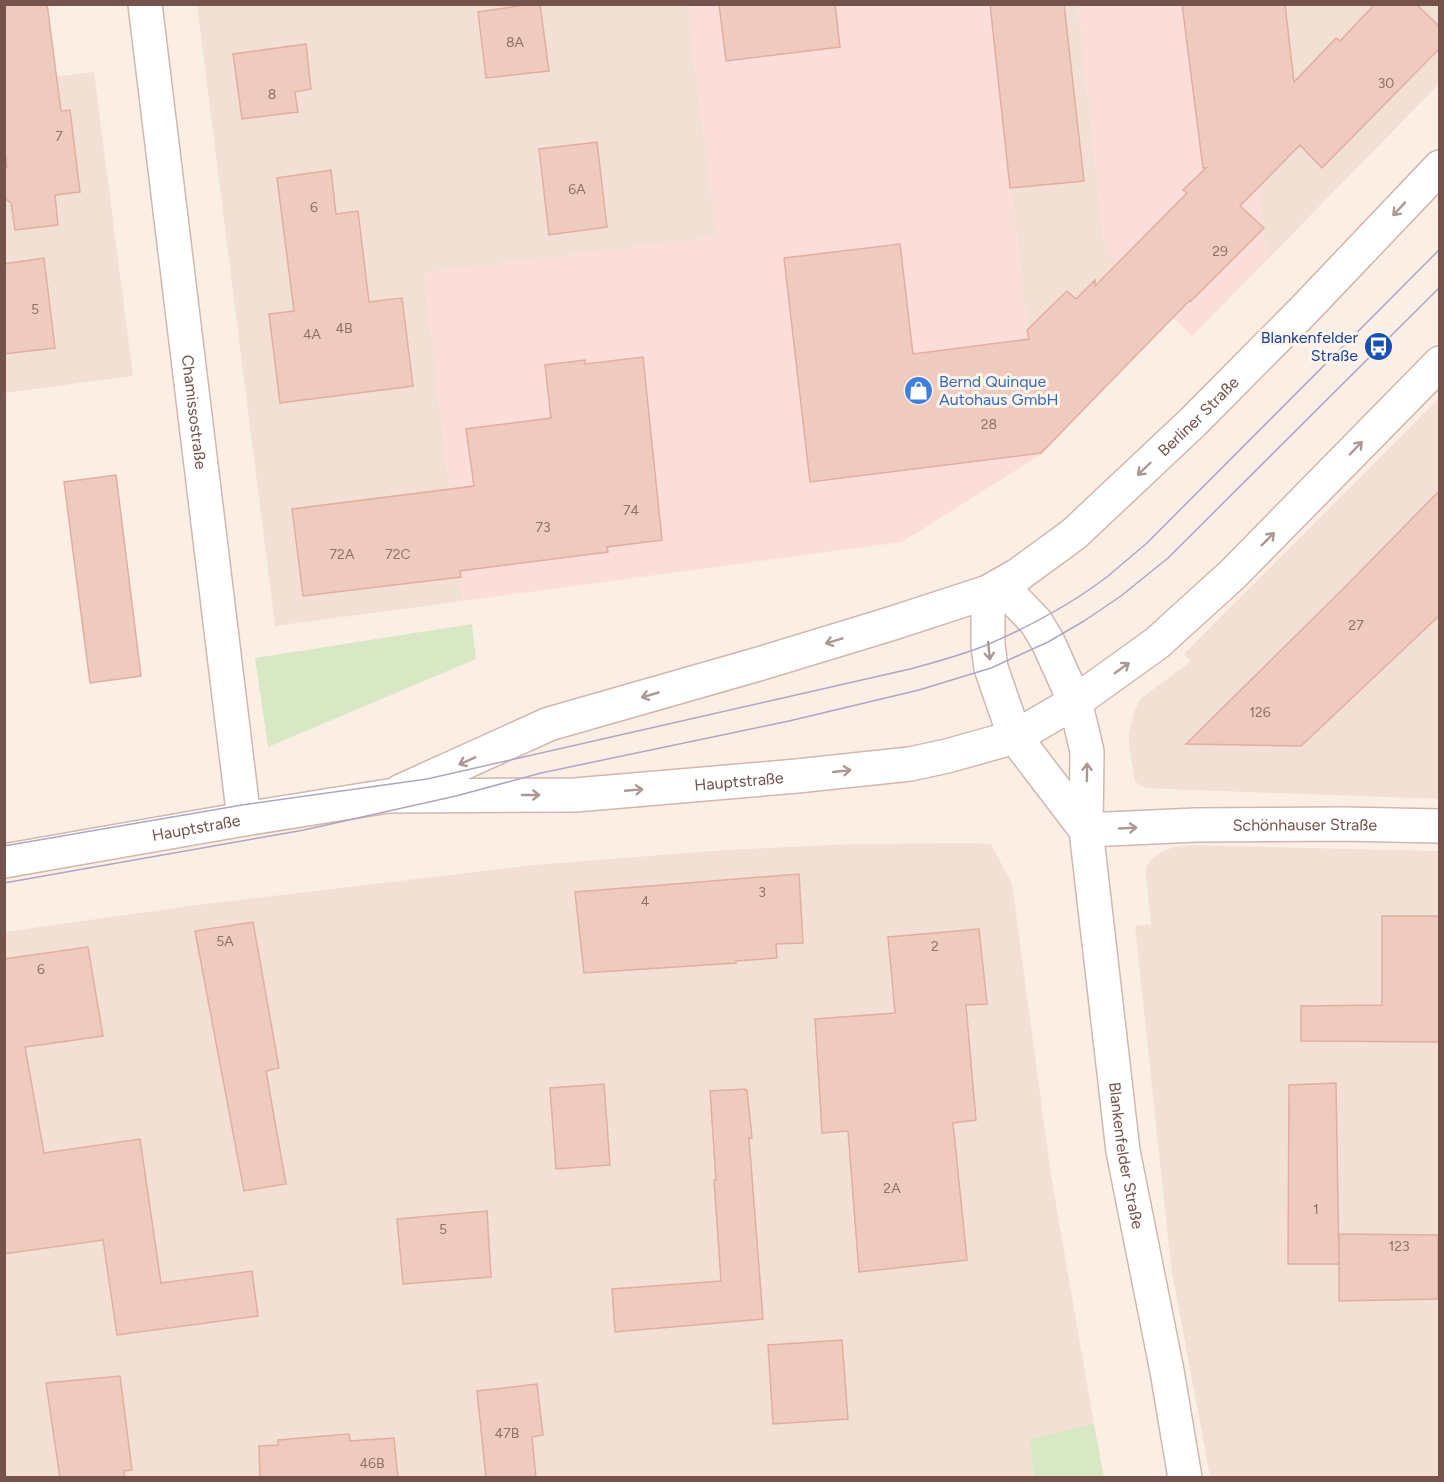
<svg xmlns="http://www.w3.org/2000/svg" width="1444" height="1482" viewBox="0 0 1444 1482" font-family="Figtree,sans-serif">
  <rect width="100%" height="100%" fill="#fbefe5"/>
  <path fill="#f3e0d4" d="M 197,5 L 687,5 L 717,237 L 424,273 L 463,601 L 275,626 Z
    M 990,5 L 1078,5 L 1105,252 L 1172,317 L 1042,454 Z
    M 1238,5 L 1439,5 L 1439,84 L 1267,260 Z
    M 94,72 L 133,376 L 5,393 L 4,83 Z
    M 1439,398 L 1439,799 L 1164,789 L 1146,788 L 1139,785 L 1135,781 L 1129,746 L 1129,733 L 1134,712 L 1140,699 L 1190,662 L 1184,654 Z
    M 972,843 L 991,844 L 1012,884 L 1051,1175 L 1094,1424 L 1030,1439 L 1034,1478 L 5,1477 L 4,932 L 189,906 L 534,865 L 724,850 L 852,844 Z
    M 1191,845 L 1439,851 L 1439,1477 L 1210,1477 L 1171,1267 L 1135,926 L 1151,924 L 1146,876 L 1146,867 L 1152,859 L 1160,853 L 1173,847 Z"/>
  <path fill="#fbded9" d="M 687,5 L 990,5 L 1042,454 L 902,542 L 463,601 L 424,273 L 717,237 Z
    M 1078,5 L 1238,5 L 1267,260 L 1192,336 L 1105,252 Z"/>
  <path fill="#d9e8c4" d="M 472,624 L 476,659 L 268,747 L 255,658 Z
    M 1094,1424 L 1104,1477 L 1034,1477 L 1030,1439 Z"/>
  <path fill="#efcabe" stroke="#e1ae9f" stroke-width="1.5" d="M 4,4 L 47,4 L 61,111 L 70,110 L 80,192 L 55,195 L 58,225 L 15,230 L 11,203 L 4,198 L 4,170 L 7,167 L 4,145 Z
    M 532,4 L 540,4 L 549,71 L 486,78 L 478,12 Z
    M 719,4 L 835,4 L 840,47 L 726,61 Z
    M 990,4 L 1064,4 L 1084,181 L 1010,188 Z
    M 1182,4 L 1285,4 L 1294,82 L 1336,38 L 1340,41 L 1375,4 L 1416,4 L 1440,27 L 1440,48 L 1322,168 L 1300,145 L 1240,206 L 1264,228 L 1191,301 L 1190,300 L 1041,453 L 810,482 L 784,258 L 900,244 L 913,354 L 1029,339 L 1027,330 L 1067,291 L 1076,299 L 1095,280 L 1095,286 L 1187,193 L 1183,190 L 1206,168 L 1203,168 Z
    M 306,44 L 311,89 L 295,92 L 298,112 L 242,119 L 233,54 Z
    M 597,142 L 607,227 L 549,235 L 539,149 Z
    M 331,170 L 336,214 L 358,211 L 369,302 L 402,298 L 413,386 L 280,403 L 269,314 L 294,311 L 277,178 Z
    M 44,258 L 55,348 L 4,354 L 4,264 Z
    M 643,357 L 662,540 L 607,547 L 608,552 L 460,571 L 461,577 L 303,596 L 292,509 L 474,486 L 466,429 L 551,418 L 545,365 L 585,360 L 585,364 Z
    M 116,475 L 141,676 L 90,683 L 64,482 Z
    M 1440,490 L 1440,615 L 1301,746 L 1186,744 L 1344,588 Z
    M 799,874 L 803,943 L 776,944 L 777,958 L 736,961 L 736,963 L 584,973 L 575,892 Z
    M 1382,916 L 1440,916 L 1440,1042 L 1301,1041 L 1301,1006 L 1382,1005 Z
    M 253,922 L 279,1068 L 266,1071 L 286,1184 L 244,1191 L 195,931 Z
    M 979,929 L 987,1004 L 966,1005 L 976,1120 L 953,1123 L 967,1260 L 859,1272 L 848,1131 L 822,1133 L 815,1019 L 895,1013 L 888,937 Z
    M 88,947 L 103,1036 L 25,1047 L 44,1153 L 140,1139 L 161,1283 L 252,1271 L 258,1316 L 117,1335 L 103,1240 L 4,1254 L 4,959 Z
    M 1336,1083 L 1339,1264 L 1288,1264 L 1289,1085 Z
    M 604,1084 L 610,1165 L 556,1169 L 550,1088 Z
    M 745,1089 L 745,1090 L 747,1090 L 752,1138 L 749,1138 L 763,1319 L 615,1332 L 612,1289 L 721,1281 L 714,1180 L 716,1180 L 710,1091 Z
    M 487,1211 L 491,1277 L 403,1284 L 397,1219 Z
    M 1339,1234 L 1438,1235 L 1438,1299 L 1339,1301 Z
    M 842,1340 L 848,1419 L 773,1424 L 768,1345 Z
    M 120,1376 L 132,1470 L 124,1471 L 125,1478 L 60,1478 L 46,1383 Z
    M 537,1384 L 543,1435 L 532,1437 L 536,1478 L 486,1478 L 477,1391 Z
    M 349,1434 L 350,1441 L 394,1438 L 398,1478 L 260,1478 L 259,1446 L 278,1445 L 278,1440 Z"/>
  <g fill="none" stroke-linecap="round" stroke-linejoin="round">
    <defs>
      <g id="minor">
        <path id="s1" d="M 145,4 L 244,819"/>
      </g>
      <g id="tertiary">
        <path id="s2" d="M 1086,830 L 1015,737 L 991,668 L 988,645 L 988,592 L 1012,597 L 1036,622 L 1048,642 L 1075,702 L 1083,734 L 1087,752 L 1086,830 L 1123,1151 L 1167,1371 L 1185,1478"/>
        <path id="s3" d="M 1086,830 L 1196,825 L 1344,824 L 1440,826"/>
      </g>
      <g id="secondary">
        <path id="s4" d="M 401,791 L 549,724 L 762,663 L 890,624 L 988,592 L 1018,575 L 1074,534 L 1193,422 L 1304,310 L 1440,167"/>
        <path id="s5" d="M 4,861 L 244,819 L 388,796 L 575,795 L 797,776 L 910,764 L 947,756 L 1015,737 L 1075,702 L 1157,643 L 1233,574 L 1440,363"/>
      </g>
    </defs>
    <use href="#minor" stroke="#ceb8af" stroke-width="36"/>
    <use href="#tertiary" stroke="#ceb8af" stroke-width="36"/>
    <use href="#secondary" stroke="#d1b7ac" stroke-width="36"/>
    <use href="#minor" stroke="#fff" stroke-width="33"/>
    <use href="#tertiary" stroke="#fff" stroke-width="33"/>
    <use href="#secondary" stroke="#fff" stroke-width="33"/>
    <path stroke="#b0a4c4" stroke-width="1.5" d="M 4,846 L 242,805 L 427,779 L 910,669 C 936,662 963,655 989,644 C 1030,626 1072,604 1108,576 C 1121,565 1134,554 1147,543 L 1440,249
      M 4,883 L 304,830 L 456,796 L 541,773 L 789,721 L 919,690 L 991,668 L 1048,642 L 1084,621 L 1121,596 L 1168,558 L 1440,287"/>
  </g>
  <defs><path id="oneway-shaft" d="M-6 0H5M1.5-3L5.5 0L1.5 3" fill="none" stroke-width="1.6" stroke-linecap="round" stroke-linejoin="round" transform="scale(1.5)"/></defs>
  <g stroke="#ab9893">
    <use href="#oneway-shaft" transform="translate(1399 209) rotate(133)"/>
    <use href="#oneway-shaft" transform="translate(1356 448) rotate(-46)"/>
    <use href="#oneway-shaft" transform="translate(1144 469) rotate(136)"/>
    <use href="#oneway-shaft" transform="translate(1268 539) rotate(-45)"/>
    <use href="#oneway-shaft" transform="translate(834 641) rotate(163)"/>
    <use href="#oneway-shaft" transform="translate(989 651) rotate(84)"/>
    <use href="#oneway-shaft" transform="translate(1122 668) rotate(-36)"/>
    <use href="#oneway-shaft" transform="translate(650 695) rotate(164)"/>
    <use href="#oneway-shaft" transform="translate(467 761) rotate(156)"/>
    <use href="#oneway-shaft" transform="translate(842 771) rotate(-6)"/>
    <use href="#oneway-shaft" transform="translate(1087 772) rotate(-89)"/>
    <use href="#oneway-shaft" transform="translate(634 790) rotate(-5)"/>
    <use href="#oneway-shaft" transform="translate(531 795)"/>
    <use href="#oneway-shaft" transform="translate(1128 828) rotate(-3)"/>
  </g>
  <defs>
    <symbol id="bus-disc" viewBox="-11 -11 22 22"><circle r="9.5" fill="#1a4fb4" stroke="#fef4eb"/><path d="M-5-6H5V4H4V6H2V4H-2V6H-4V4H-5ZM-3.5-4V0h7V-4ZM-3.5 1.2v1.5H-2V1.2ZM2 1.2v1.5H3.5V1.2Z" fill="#fff"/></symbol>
    <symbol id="shop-disc" viewBox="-11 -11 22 22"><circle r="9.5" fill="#3f7fe0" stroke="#fef4eb"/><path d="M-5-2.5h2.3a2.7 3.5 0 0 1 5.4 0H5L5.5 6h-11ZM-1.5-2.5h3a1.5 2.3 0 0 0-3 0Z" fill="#fff"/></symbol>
  </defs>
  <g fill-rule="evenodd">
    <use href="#bus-disc" x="1362" y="330" width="33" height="33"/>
    <use href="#shop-disc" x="902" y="374" width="33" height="33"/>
  </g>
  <g text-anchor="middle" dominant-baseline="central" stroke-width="6" stroke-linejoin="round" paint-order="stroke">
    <g font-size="14" fill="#927168">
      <text x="515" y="42">8A</text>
      <text x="1386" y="83">30</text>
      <text x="272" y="94">8</text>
      <text x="59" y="136">7</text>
      <text x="577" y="189">6A</text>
      <text x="314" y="207">6</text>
      <text x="1220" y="251">29</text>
      <text x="35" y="309">5</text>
      <text x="344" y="328">4B</text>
      <text x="312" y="334">4A</text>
      <text x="989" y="424">28</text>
      <text x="631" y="510">74</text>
      <text x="543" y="527">73</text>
      <text x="342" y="554">72A</text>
      <text x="398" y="554">72C</text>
      <text x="1356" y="625">27</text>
      <text x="1260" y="712">126</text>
      <text x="762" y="892">3</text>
      <text x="645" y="901">4</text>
      <text x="225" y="941">5A</text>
      <text x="935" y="946">2</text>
      <text x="41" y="969">6</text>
      <text x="892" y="1188">2A</text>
      <text x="1316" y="1209">1</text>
      <text x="443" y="1229">5</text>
      <text x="1399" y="1246">123</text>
      <text x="507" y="1433">47B</text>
      <text x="372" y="1463">46B</text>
    </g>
    <g font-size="16" fill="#164399" stroke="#fef4eb" text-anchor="end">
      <text x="1358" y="337">Blankenfelder<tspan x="1358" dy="18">Straße</tspan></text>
    </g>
    <g font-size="16" fill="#366cbe" stroke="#fef4eb" text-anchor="start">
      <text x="939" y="381">Bernd Quinque<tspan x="939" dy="18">Autohaus GmbH</tspan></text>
    </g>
    <g font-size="16" fill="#73534b" stroke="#fef4eb">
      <text stroke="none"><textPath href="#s1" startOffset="411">Chamissostraße</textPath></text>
      <text stroke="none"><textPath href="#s4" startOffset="896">Berliner Straße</textPath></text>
      <text stroke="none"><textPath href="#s5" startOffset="741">Hauptstraße</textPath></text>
      <text stroke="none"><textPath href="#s3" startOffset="219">Schönhauser Straße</textPath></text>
      <text stroke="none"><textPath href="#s5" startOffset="195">Hauptstraße</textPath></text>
      <text stroke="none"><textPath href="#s2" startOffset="872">Blankenfelder Straße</textPath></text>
    </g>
  </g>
  <rect width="1444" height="1482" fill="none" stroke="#73534b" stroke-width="12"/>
</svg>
